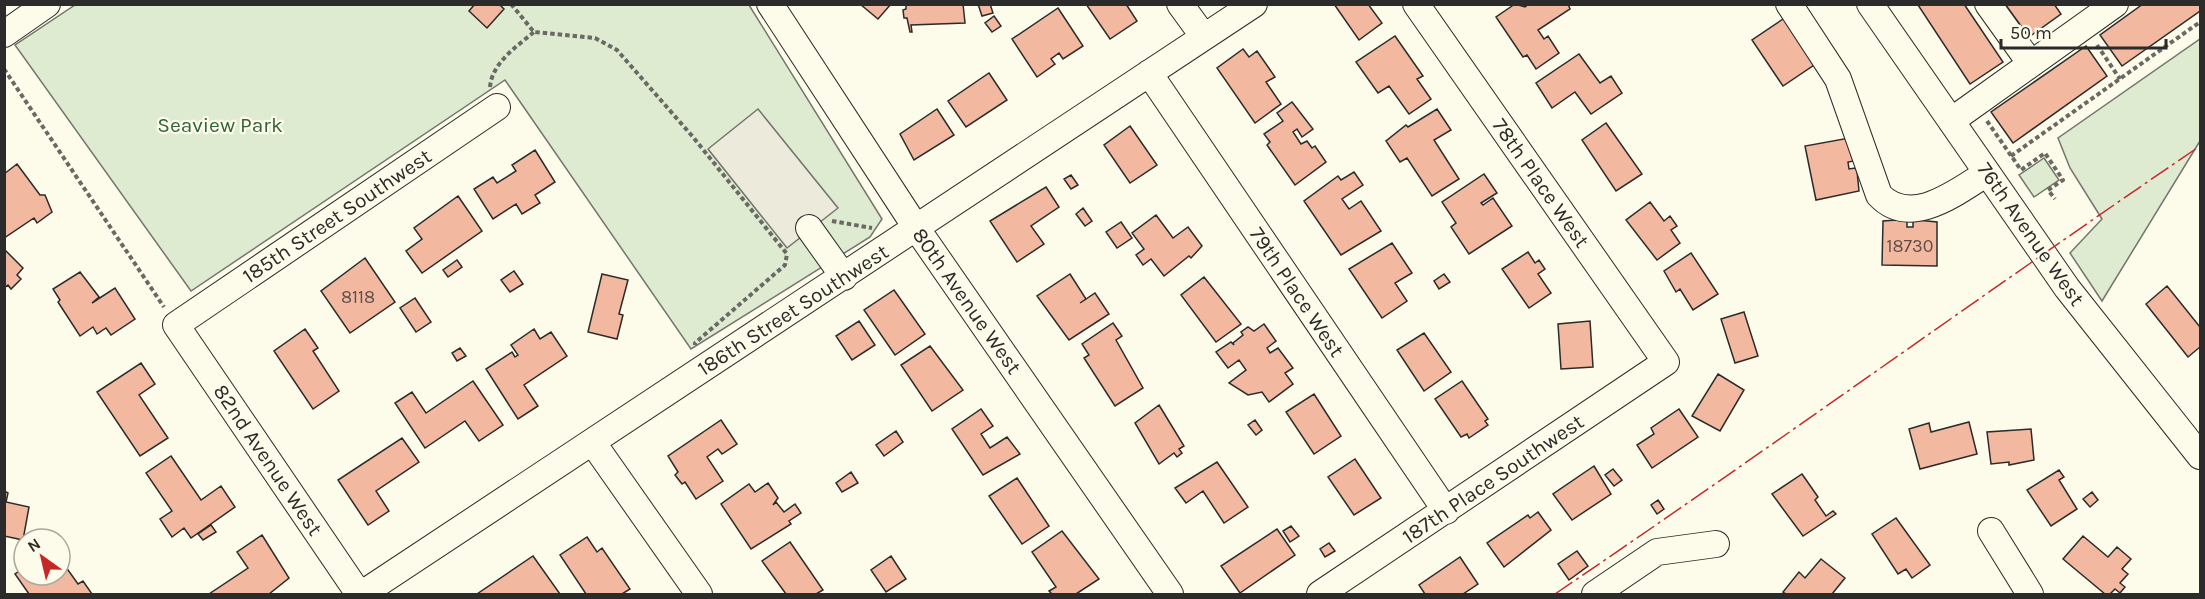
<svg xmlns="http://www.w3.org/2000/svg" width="2205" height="599" viewBox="0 0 2205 599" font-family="Karla,sans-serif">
  <rect width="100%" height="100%" fill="#fdfbea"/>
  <path fill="#deebd1" stroke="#74746e" stroke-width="1.5" d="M 75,5 L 749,5 L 882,219 L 870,237 L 691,349 L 505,80 L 191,291 L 15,45 Z
    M 2200,39 L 2200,141 L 2102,301 L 2070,253 L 2102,219 L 2070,168 L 2058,138 Z
    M 2044,158 L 2059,180 L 2034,197 L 2019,175 Z"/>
  <path fill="#eceadb" stroke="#74746e" stroke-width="1.5" d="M 758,109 L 838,208 L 787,248 L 708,149 Z"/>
  <path fill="#f2b8a0" stroke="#2b2b2b" stroke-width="1.5" d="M 475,4 L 499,4 L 504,9 L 487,28 L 469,11 Z
    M 860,4 L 891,4 L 878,19 Z
    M 906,4 L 963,4 L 965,23 L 911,25 L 912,32 L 910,32 L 907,18 L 904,18 L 903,10 L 906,9 Z
    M 978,4 L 990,4 L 993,13 L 982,16 Z
    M 1086,4 L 1126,4 L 1137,21 L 1110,39 Z
    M 1334,4 L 1368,4 L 1382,23 L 1359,40 Z
    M 1515,4 L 1525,7 L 1529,4 L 1568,4 L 1570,9 L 1538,30 L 1544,39 L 1548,36 L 1559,53 L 1536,69 L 1527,55 L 1523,57 L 1496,17 Z
    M 1964,4 L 2003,62 L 1970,84 L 1918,5 Z
    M 2005,4 L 2054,4 L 2061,14 L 2029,37 Z
    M 2143,4 L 2200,4 L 2200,11 L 2122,66 L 2100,35 Z
    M 1058,8 L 1083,46 L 1063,59 L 1059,53 L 1051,59 L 1055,64 L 1037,77 L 1012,39 Z
    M 1789,15 L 1820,61 L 1783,86 L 1752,40 Z
    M 994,16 L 1001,26 L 992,32 L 985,23 Z
    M 1395,36 L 1423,76 L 1417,79 L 1431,99 L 1409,114 L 1389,86 L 1378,93 L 1356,62 Z
    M 2086,46 L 2107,76 L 2013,143 L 1991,112 Z
    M 1243,49 L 1249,57 L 1257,51 L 1275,77 L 1266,82 L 1281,104 L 1255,123 L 1217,68 Z
    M 1579,54 L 1600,83 L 1611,76 L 1622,93 L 1591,114 L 1575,92 L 1552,108 L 1536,83 Z
    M 989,73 L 1007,100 L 966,127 L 948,101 Z
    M 1292,102 L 1313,129 L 1302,137 L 1297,129 L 1293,132 L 1301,144 L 1307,141 L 1312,148 L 1315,146 L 1326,162 L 1295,185 L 1267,145 L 1270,142 L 1264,134 L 1283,121 L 1277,113 Z
    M 937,109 L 954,135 L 914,160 L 900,134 Z
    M 1437,109 L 1451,130 L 1434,140 L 1459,179 L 1432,196 L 1407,158 L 1400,162 L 1386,141 L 1406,125 L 1408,127 Z
    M 1606,123 L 1642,174 L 1616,191 L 1582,140 Z
    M 1130,126 L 1157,165 L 1130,183 L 1104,145 Z
    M 1849,138 L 1854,161 L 1848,162 L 1849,169 L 1855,168 L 1857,171 L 1859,191 L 1816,200 L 1805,146 Z
    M 535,150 L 555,182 L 535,195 L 540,203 L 522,214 L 516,204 L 493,219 L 474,189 L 493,177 L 497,183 L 516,171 L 512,165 Z
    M 17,164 L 40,195 L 45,195 L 52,212 L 37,223 L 34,218 L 4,238 L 4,174 Z
    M 1354,172 L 1363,185 L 1342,199 L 1349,209 L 1361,201 L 1381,231 L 1341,255 L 1304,201 L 1338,176 L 1341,180 Z
    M 1484,174 L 1497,193 L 1481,203 L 1483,205 L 1493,198 L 1512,226 L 1469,254 L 1451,227 L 1456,223 L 1442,202 Z
    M 1071,175 L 1078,185 L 1071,189 L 1064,179 Z
    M 1046,187 L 1059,207 L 1031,226 L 1044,244 L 1017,262 L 990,221 Z
    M 458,196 L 482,231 L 422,273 L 406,251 L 422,239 L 414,228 Z
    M 1650,202 L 1664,221 L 1670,216 L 1677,226 L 1671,230 L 1680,243 L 1657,260 L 1626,220 Z
    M 1083,208 L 1092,221 L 1085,226 L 1076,214 Z
    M 1156,215 L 1173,238 L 1188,227 L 1202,246 L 1191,258 L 1189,256 L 1164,276 L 1151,259 L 1143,265 L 1136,255 L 1144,249 L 1132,233 Z
    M 1896,220 L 1907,221 L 1907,227 L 1913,227 L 1913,221 L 1917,220 L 1937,222 L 1937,266 L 1882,265 L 1883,221 Z
    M 1121,222 L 1132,238 L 1117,248 L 1106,232 Z
    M 1392,243 L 1412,273 L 1395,283 L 1407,301 L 1382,318 L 1349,269 Z
    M 5,250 L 23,268 L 17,275 L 21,279 L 11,289 L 8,285 L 4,288 Z
    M 1528,252 L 1535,263 L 1539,260 L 1545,269 L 1538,274 L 1551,293 L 1529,308 L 1502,269 Z
    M 1691,253 L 1718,294 L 1693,310 L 1680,289 L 1676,292 L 1664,271 Z
    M 365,258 L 395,302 L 350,333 L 321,291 Z
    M 457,260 L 462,267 L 448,277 L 443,270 Z
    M 514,271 L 523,284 L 510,292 L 501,280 Z
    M 80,272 L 99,297 L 92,303 L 115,288 L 135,319 L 111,335 L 106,328 L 97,334 L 93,327 L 80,336 L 58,302 L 60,300 L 53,289 Z
    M 602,274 L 628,280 L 619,314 L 623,315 L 617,339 L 588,332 Z
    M 1070,274 L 1086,299 L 1080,303 L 1095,293 L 1109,314 L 1069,340 L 1037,296 Z
    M 1444,274 L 1450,282 L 1439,289 L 1434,281 Z
    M 1204,277 L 1241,324 L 1216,342 L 1181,295 Z
    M 2167,286 L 2200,327 L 2200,347 L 2188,357 L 2146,304 Z
    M 894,290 L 925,334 L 895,355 L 864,310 Z
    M 415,298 L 431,322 L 416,332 L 400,308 Z
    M 1744,312 L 1758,356 L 1735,363 L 1721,319 Z
    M 859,321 L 875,345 L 852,360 L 836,336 Z
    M 1590,321 L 1593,367 L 1561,369 L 1558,324 Z
    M 1113,323 L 1122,336 L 1116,340 L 1143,388 L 1115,406 L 1084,358 L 1089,355 L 1082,344 Z
    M 1264,324 L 1276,341 L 1267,348 L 1270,353 L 1278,348 L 1293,368 L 1285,373 L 1293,384 L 1269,402 L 1262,392 L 1248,395 L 1229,383 L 1246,370 L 1239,360 L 1228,368 L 1216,352 L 1231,342 L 1234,345 L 1233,343 L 1243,335 L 1241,332 L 1248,327 L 1254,331 Z
    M 305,329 L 318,348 L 313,351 L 339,391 L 313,409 L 274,351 Z
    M 534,329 L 540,339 L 551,332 L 567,356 L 524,385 L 538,406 L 518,419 L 486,369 L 512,352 L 515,357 L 518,355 L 511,345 Z
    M 1424,333 L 1451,372 L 1424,391 L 1397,350 Z
    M 930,346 L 963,390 L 932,411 L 901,365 Z
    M 460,348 L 466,356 L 457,361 L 452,353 Z
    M 141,363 L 155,384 L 139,395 L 168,438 L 140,456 L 97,392 Z
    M 1718,374 L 1744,390 L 1720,431 L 1692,416 Z
    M 473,381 L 503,425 L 479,441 L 465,421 L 425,448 L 395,403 L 412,392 L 426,413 Z
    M 1462,381 L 1488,419 L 1485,421 L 1488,425 L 1469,438 L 1467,434 L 1461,437 L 1435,399 Z
    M 1314,394 L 1341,436 L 1314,454 L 1286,412 Z
    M 1159,405 L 1184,446 L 1179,449 L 1182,453 L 1177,457 L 1174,453 L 1159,464 L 1135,423 Z
    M 981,409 L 993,426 L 981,434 L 990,448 L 1007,437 L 1020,454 L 983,475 L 952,429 Z
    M 1679,409 L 1698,437 L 1652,468 L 1637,445 L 1654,434 L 1651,428 Z
    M 721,420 L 737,444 L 722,454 L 718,449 L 707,457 L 723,481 L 696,499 L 685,482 L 682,484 L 675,475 L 678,472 L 668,456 Z
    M 1255,420 L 1262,430 L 1256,435 L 1248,425 Z
    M 1969,422 L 1977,454 L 1920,469 L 1909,429 L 1929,423 L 1931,432 Z
    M 2031,429 L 2034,460 L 2009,465 L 2009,462 L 1991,464 L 1987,432 Z
    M 896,431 L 903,442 L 884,456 L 876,445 Z
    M 402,438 L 419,462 L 376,491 L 389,511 L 368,525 L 338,480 Z
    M 171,456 L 201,500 L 221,486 L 235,507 L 191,538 L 184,528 L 172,537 L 160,519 L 172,511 L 146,473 Z
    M 1355,459 L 1381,498 L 1354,515 L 1328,477 Z
    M 1217,462 L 1248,507 L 1224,523 L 1203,491 L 1186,503 L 1175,488 Z
    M 1594,466 L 1611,494 L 1572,520 L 1553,494 Z
    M 1613,469 L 1622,480 L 1614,486 L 1605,475 Z
    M 2059,470 L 2064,477 L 2059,480 L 2077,509 L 2051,526 L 2027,490 Z
    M 851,472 L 858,483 L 842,492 L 836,483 Z
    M 1802,474 L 1818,497 L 1815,500 L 1826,516 L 1833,511 L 1836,514 L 1803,536 L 1772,494 Z
    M 1017,478 L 1049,526 L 1022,544 L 989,496 Z
    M 768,483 L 778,498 L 773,505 L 776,502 L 784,512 L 795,504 L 801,513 L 789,521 L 791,524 L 751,549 L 721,504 L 749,484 L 755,492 Z
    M 4,491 L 8,493 L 6,502 L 29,507 L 23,540 L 4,536 Z
    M 2092,492 L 2098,500 L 2090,507 L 2083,499 Z
    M 1658,500 L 1664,509 L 1657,514 L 1651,505 Z
    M 1538,512 L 1551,530 L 1504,567 L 1487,543 L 1528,515 L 1530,518 Z
    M 1896,518 L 1930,565 L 1912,578 L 1906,569 L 1898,574 L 1872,534 Z
    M 211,525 L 216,532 L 203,540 L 198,534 Z
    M 1291,526 L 1299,536 L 1290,542 L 1283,531 Z
    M 1277,529 L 1295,555 L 1240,593 L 1221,566 Z
    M 1062,531 L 1099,579 L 1076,594 L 1052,594 L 1049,591 L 1056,587 L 1032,552 Z
    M 262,535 L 289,578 L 269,594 L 209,594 L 248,568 L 237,552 Z
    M 2083,536 L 2108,557 L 2117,547 L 2131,559 L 2122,569 L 2128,574 L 2120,583 L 2125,587 L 2120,593 L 2115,589 L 2110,594 L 2105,594 L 2063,559 Z
    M 587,537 L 597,552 L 602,548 L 630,589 L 622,594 L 586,594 L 560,555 Z
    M 790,542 L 823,590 L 816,594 L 786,594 L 762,561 Z
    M 1329,543 L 1335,551 L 1325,557 L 1320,549 Z
    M 1577,551 L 1588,566 L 1569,580 L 1558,564 Z
    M 533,556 L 560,594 L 477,594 Z
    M 891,556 L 906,579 L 886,592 L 871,570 Z
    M 1460,557 L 1478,584 L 1463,594 L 1425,594 L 1419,585 Z
    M 1821,559 L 1845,578 L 1832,594 L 1786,594 L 1783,592 L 1799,572 L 1805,578 Z
    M 63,563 L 78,584 L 83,581 L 92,594 L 29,594 L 15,574 L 24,568 L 24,575 L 60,575 L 60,565 Z"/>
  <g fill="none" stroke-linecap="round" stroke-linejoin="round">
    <defs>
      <path id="minor" d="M 770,4 L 917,229 L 1170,594
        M 1180,4 L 1204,37
        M 1789,4 L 1838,79 L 1879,195 C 1911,229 1958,191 1987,173
        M 1870,4 L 2067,288 L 2200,456
        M 1988,4 L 2031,64
        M 4,34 L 47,4
        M 1149,73 L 1446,511
        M 1951,121 L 2115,4
        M 809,228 L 844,277
        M 593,443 L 699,594
        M 1991,531 L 2030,594
        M 359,594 L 176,325 L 497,107
        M 362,594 L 1254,4
        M 1320,594 L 1666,362 L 1416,4
        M 1595,594 L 1657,552 L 1716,544"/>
    </defs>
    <use href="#minor" stroke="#2b2b2b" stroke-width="28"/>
    <path stroke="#6a6964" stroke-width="4" stroke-dasharray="4.5 3" stroke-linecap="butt" d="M 511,4 L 534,32 L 595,38 L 617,50 L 693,137 L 787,254 L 785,265 L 695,343 L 695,345
      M 2097,45 L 2120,79
      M 4,69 L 164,307
      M 490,87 C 492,63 516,47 534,32
      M 1987,121 L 2021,170 L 2045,153 L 2063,180 L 2048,190 L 2055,199
      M 2011,156 L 2200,22
      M 832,221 L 872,228"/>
    <use href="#minor" stroke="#fdfbea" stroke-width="26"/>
    <path stroke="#c62828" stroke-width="1.5" stroke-dasharray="21 4.5 3 4.5" stroke-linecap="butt" d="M 1555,594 C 1772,447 1984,293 2200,146"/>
  </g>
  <g text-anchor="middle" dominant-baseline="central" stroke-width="4.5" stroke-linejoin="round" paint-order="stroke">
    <g font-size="18" fill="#5d4e48">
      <text x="1910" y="246">18730</text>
      <text x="358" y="297">8118</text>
    </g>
    <g font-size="21" fill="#34623c" stroke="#fdfbea">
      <text x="220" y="125">Seaview Park</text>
    </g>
    <g font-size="21" fill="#2b2b2b" stroke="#fdfbea">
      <text transform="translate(1541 183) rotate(55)">78th Place West</text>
      <text transform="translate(337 216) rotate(-34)">185th Street Southwest</text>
      <text transform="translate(2031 234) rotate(55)">76th Avenue West</text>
      <text transform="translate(1297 292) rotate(56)">79th Place West</text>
      <text transform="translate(967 301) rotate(55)">80th Avenue West</text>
      <text transform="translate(793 310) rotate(-33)">186th Street Southwest</text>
      <text transform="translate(268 460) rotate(56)">82nd Avenue West</text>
      <text transform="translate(1493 479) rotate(-34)">187th Place Southwest</text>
    </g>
  </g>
  <rect width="2205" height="599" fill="none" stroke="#2b2b2b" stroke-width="12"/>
  <g transform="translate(42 557) rotate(326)"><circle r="28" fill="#fdfbea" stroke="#a9a89e" stroke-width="1.5"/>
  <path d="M0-4.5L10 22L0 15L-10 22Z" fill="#c62828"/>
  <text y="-9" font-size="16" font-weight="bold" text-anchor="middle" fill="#2b2b2b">N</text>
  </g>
  <path d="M2001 39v9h165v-9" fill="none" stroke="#2b2b2b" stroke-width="3"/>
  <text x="2010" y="39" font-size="18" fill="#2b2b2b" stroke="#fdfbea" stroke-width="4.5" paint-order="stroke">50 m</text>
</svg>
